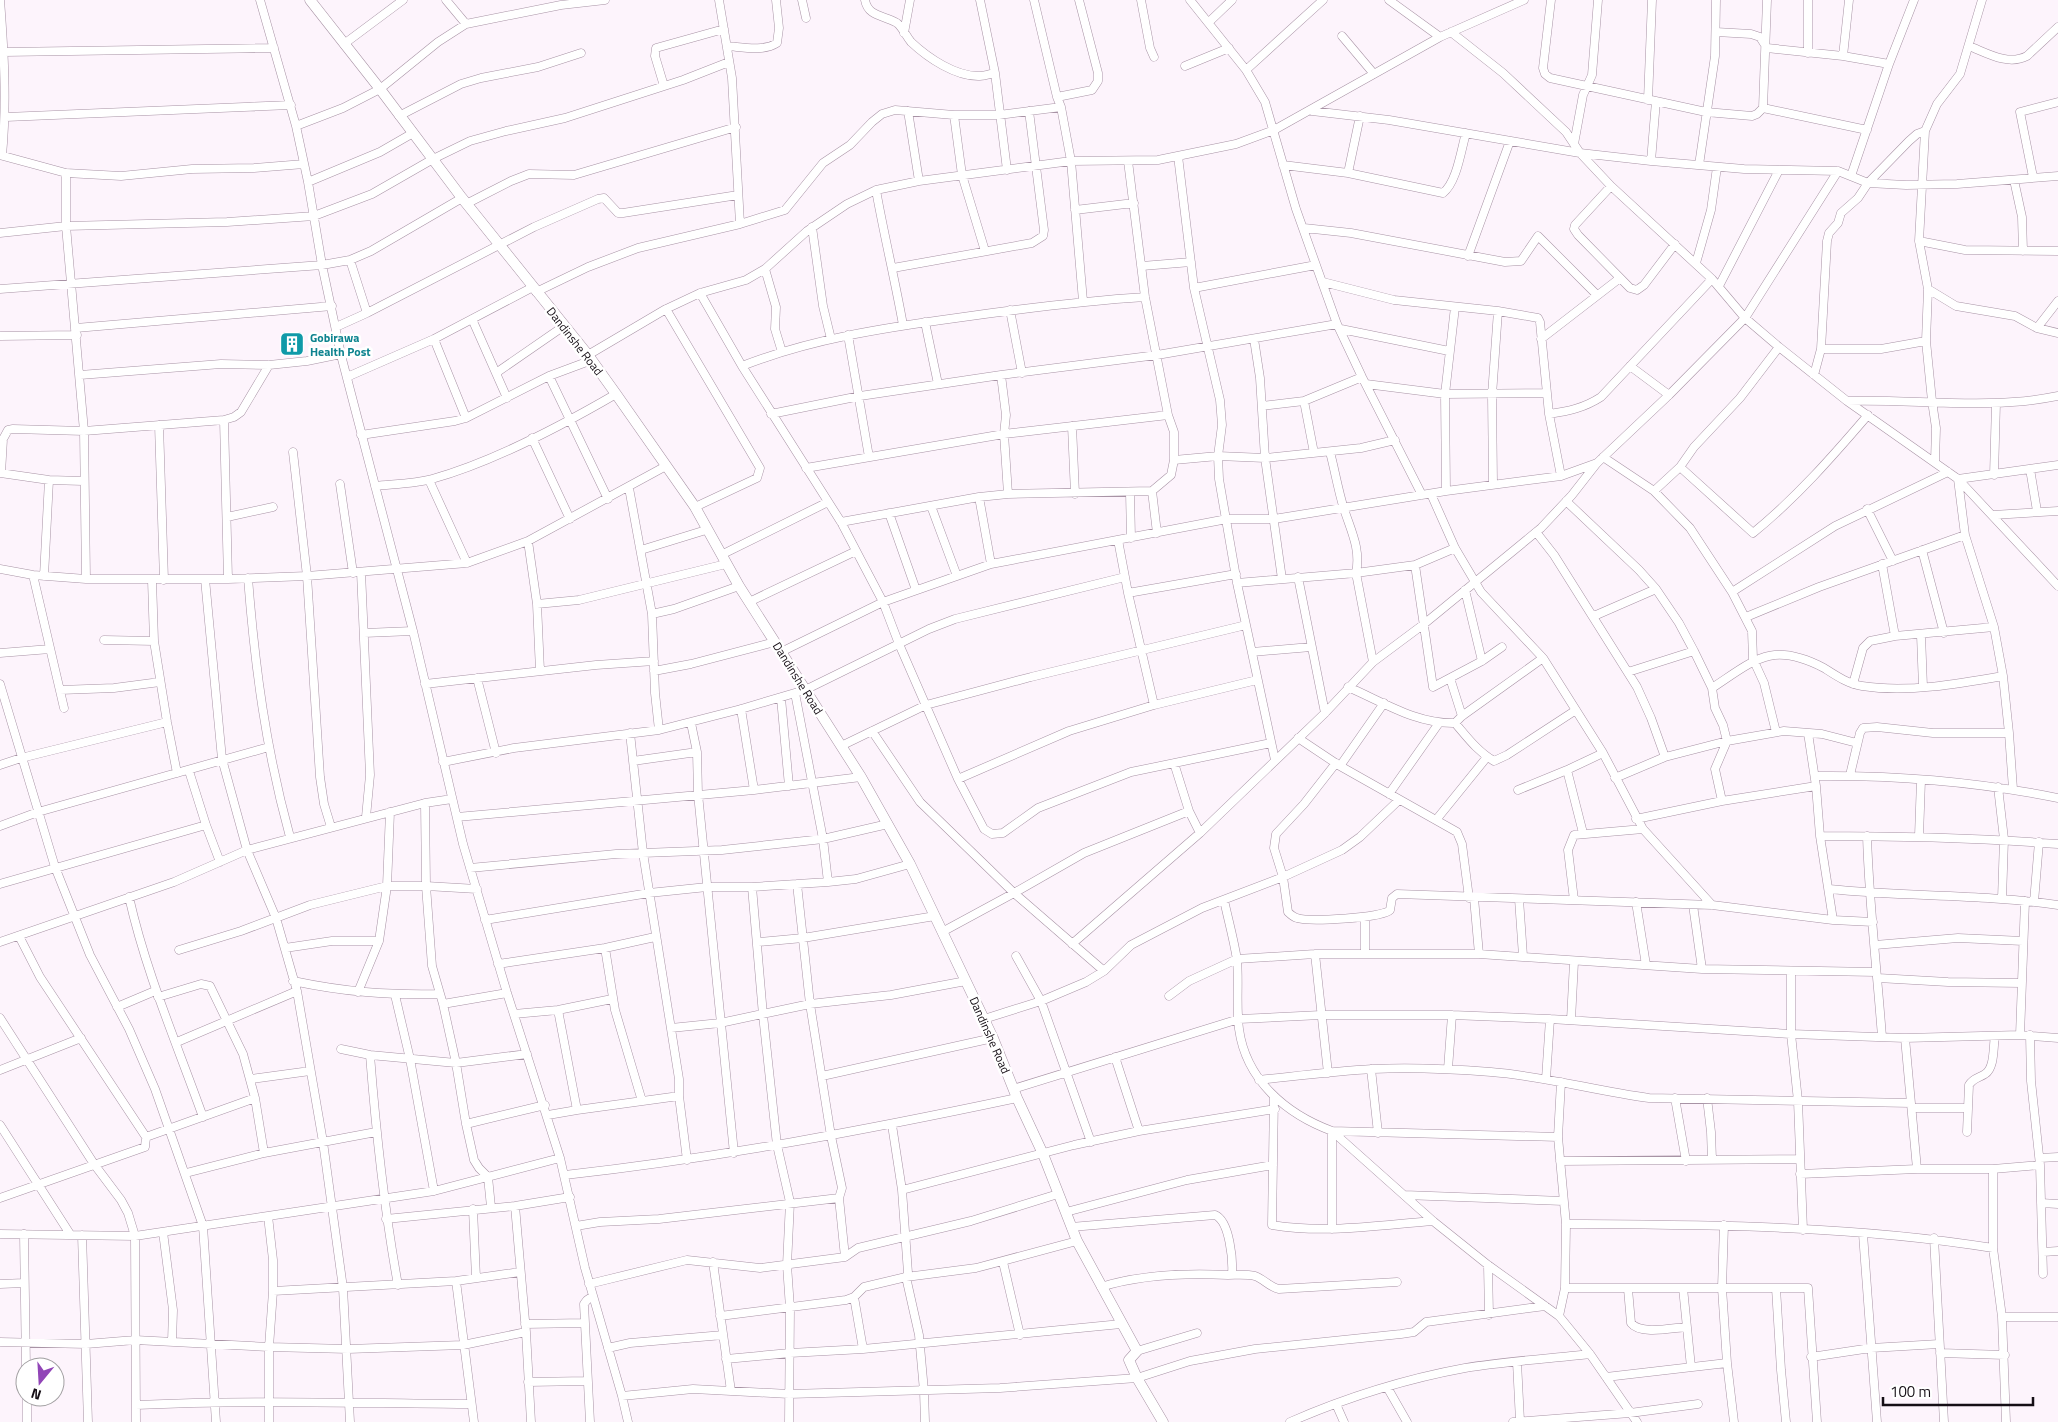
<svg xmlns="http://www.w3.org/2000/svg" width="2058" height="1422" viewBox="0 0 2058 1422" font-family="'Titillium Web',sans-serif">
  <rect width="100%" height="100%" fill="#fdf4fc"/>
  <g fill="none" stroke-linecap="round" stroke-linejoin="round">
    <defs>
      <path id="minor" d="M 0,0 C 4,52 7,103 2,155
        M 260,0 L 296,126 L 308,182 L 322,265 L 342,359 L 413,631 L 463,844 L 507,993 L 560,1158 L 585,1268 L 622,1396 L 628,1422
        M 446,0 L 466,24
        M 719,0 L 732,78 L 740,224
        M 802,0 L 806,18
        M 865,0 C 868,17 884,15 897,23 C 903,28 906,36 911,42 C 928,58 956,77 980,76 C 985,76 990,74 995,73
        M 980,0 L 995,73 L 1007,170
        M 1034,0 L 1057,97 L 1061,107 L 1071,161 L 1083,301
        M 1141,0 L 1150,48 L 1154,57
        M 1190,0 L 1246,70 L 1265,102 L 1296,209 L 1337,324 L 1362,377 L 1422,495
        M 1389,0 L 1440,37
        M 1551,0 L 1543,68 L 1545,74 L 1550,78 L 1706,112 L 1752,116 L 1757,114 L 1763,108 L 1867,130
        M 1808,0 L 1808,53
        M 1209,22 L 1232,0
        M 1451,32 L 1503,73 L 1566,132 L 1580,153 L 1611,186 L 1712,279 L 1745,318 L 1779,347 L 1847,401 L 1958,479 L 2058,586
        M 1716,32 L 1751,34 L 1760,37 L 1767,48 L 1843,56 L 1889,64
        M 904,33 L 910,0
        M 1342,36 L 1374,74
        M 344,44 L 403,0
        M 727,46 C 742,47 763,52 777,43 L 779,28 L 776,0
        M 1969,46 C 1987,53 2008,66 2027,56 L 2058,27
        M 4,52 L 274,48
        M 1843,56 L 1849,0
        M 1185,66 L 1229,48
        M 1246,70 L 1323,0
        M 664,86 L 655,56 L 656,48 L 724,29
        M 1057,97 L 1092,90 L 1098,81 L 1098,73 L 1079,0
        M 1648,100 L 1652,0
        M 1763,108 L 1767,0
        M 908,111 L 919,181
        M 1312,111 L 1389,120 L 1580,153 L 1651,161 L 1744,169 L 1838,171 L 1868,183 L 1906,185 L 1957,184 L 2058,176
        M 954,115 L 962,175 L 985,251
        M 399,116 L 461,84 L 481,78 L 538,67 L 581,53
        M 6,117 L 291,105
        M 296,126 L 343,108 L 380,89 L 438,42 L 466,24 L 561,5 L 605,0
        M 1574,144 L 1583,95 L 1592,75 L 1598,0
        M 0,155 L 66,173 L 121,176 L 192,169 L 254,168 L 304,164
        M 1178,156 L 1194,288 L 1220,400 L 1222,425 L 1218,456 L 1219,479 L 1237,583 L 1275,760
        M 1128,161 L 1145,297 L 1168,415 L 1174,432 L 1174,460 L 1218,456 L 1265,458 L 1361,448 L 1395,440
        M 1651,161 L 1656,101
        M 1283,165 L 1348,173 L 1443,193 C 1457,182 1461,150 1466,133
        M 1699,165 L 1715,56 L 1716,0
        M 66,173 L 66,226 L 84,431 L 86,579
        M 1348,173 L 1360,116
        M 1851,176 L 1889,64 L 1914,0
        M 2033,177 L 2020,112 L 2058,102
        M 2014,180 L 2022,217 L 2023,251
        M 308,182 L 380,152 L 413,133
        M 1611,186 L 1575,225 L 1574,229 L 1578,235 L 1630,288 L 1637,290 L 1644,285 L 1675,244
        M 876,190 C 884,235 895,280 903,325
        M 468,203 L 511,181 L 529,174 L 574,175 L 736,127
        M 1075,210 L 1134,203
        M 812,227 L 823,306 L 831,339
        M 1304,228 L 1351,233 L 1505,262 L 1521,261 L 1538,236 L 1597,295
        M 0,233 L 66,226 L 227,222 L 314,216 L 372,194 L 433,159 L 470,141 L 506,131 L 565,118 L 683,80 L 729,62
        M 1919,241 L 1965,250 L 2058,251
        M 1468,256 L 1510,141
        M 350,260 L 367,313
        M 1696,263 L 1711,210 L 1717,167
        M 1142,266 L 1191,262
        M 893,268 L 1032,243 L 1043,236 L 1044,230 L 1029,111
        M 765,269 L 776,307 L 775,329 L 782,352
        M 1323,282 L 1394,300 L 1498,311 L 1538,318 L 1540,322 L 1549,414 L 1561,476
        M 1719,286 L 1779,170
        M 1194,288 L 1316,265
        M 0,289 L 322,265 L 350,260 L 371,251 L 462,198
        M 1928,289 L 1956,306 L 2015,316 L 2037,328 L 2058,333
        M 536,292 L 588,267 L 638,248 L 740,224 L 785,210 L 823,163 L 850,145 L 872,122 L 882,114 L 895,110 L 954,115 L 999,115 L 1061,107
        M 700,293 L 742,366 L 841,522 L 883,602 L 899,644 L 958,779 L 984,829 L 992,834 L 1003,833 L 1038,808 L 1131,772 L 1271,743
        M 666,309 L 760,468 L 757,478 L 695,507
        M 1010,310 L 1022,373
        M 472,319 L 507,398
        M 925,322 L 938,384
        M 336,327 L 367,313 L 534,227 L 598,199 L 604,198 L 618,213 L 623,213 L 738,195
        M 76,328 L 332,306
        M 2037,328 L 2058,301
        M 1341,329 L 1449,351
        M 848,335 L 869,457
        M 0,336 L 77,335
        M 434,339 L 466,418
        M 1254,339 L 1260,378 L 1265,458 L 1282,579
        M 1541,339 L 1620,278
        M 1821,349 L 1881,349 L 1926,341
        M 588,355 L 666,309 L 700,293 L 746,280 L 765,269 L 807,231 L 847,204 L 876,190 L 919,181 L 1071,161 L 1158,160 L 1236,144 L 1274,130 L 1440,37 L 1524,0
        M 742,366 C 811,339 883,328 956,318 C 1019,309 1082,301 1145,297
        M 1630,366 L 1669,395
        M 496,373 L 564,326
        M 80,375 L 221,364 L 269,365 L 307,361 L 341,354
        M 1001,375 L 1006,415 L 1004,434 L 1008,494
        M 1814,375 L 1821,349 L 1827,241 L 1829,233 L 1838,223 L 1841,213 L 1858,198 L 1868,183 L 1909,141 L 1917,134 L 1925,131
        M 549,376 L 608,499
        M 347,377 L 434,339 L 533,287
        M 1366,384 L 1445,394 L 1546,393
        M 1304,401 L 1314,453
        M 1848,401 C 1917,399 1990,410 2058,396
        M 1262,406 L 1304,401 L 1362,377
        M 771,414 L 860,396 L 1001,375 L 1157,355 L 1337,324
        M 1549,414 C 1569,411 1584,408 1601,397 L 1712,279
        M 224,420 L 228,579
        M 159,425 L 164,580
        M 1072,426 L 1075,494
        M 361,435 L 455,421 L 466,418 L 549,376 L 592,360
        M 532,438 L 570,519
        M 293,452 L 307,576 L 320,777 L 324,804 L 331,827
        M 1330,452 C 1335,471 1338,490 1344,509 C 1351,531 1361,549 1356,573 L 1373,662
        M 1603,457 L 1654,491 L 1690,528 L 1732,592 L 1752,631 L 1753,659 L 1764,683 L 1776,732
        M 1935,461 L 1936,428 L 1932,401 L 1926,341 L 1928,289 L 1919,241 L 1925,131 L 1937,104 L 1960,74 L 1982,0
        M 1680,467 L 1753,533 C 1796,498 1832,457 1868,415
        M 806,468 L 1004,434 L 1168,415
        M 2030,469 L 2037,511
        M 0,473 L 49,480 L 83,481
        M 1,473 L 3,439 L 8,430 L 13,429 L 84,431 L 224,420 L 234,417 L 241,412 L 269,365
        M 1994,475 L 1996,403
        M 429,480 L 467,563
        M 340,484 L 353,573
        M 1493,484 L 1492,395 L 1498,311
        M 375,486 C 393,484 414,484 432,479 C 493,462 561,426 616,394
        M 629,488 L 652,614 L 655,693 L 659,730
        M 1152,491 L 1157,533
        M 1446,491 L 1445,394 L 1455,307
        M 1654,491 L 1680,467 L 1694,447 L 1740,398 L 1779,347
        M 1130,492 L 1131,538
        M 1431,494 L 1455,548 L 1481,592 L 1543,658 L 1603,753 L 1643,829 L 1712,905
        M 979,497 L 991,564
        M 1566,501 L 1639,570 L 1656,589 L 1679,623 L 1694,651 L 1712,688 L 1715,708 L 1723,725 L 1727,741 L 1715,769 L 1722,801
        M 931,506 L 957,576
        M 1867,509 L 1893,561
        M 889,513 L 916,590
        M 1993,515 L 2058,511
        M 227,517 L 273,507
        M 841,522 L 979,497 L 1008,494 L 1152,491 L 1171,475 L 1174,460
        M 1536,532 L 1554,555 L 1637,687 L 1651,718 L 1665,757
        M 1118,540 L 1128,593 L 1154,705
        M 528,541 L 537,604 L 540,671
        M 641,550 L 706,530
        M 1922,550 L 1944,633
        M 721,555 L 828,502
        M 1882,564 L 1895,636
        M 1415,565 L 1433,687 L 1482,661 L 1502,647
        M 0,569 L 33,575 L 86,579 L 228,579 L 307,576 L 467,563 L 528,541 L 666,466
        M 361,572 L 370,775 L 366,817
        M 33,575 L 64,708
        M 44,576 L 49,480
        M 1298,577 L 1325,713
        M 248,578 C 255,668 266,750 290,837
        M 205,579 L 222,759 L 247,850 L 276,918 L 297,991 L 323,1142 L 343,1288 L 350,1422
        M 152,580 L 154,641 L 167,722 L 177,773
        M 1237,583 L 1356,573 L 1415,565 L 1455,548
        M 1465,590 L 1482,661
        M 1732,592 L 1835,526 L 1948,472
        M 1128,593 L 1236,574
        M 749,602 L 856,551
        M 537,604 L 579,600 L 726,564
        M 652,614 L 674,609 L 739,586
        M 1594,616 L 1656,589
        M 1746,617 L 1819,587 L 1965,535
        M 364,633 L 413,631
        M 1921,635 L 1923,687
        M 104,640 L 154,641
        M 781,652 L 883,602 L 991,564 L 1227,519 L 1274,519 L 1446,491 L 1561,476 L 1597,463
        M 1252,652 L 1311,647
        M 0,653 L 50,649
        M 654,671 L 691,664 L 775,642
        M 1628,672 L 1694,651
        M 477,678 L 496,753
        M 1450,678 L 1462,716
        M 0,684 L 55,867 L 90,955 L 129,1029 L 155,1089 L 203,1226 L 216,1422
        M 425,684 L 596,665 L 654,661
        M 1853,684 L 1863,648 L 1870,641 L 1895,636 L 1994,627
        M 1348,687 C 1383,702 1416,724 1455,723 L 1462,716 L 1543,658
        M 1712,688 C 1756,659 1772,641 1824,668 C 1835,675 1848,684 1862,686 C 1907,693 1958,684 2003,676
        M 60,690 L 114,688 L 160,682
        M 795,693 L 823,839 L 828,882
        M 781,698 L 789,786
        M 741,709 L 754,790
        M 691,723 L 697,752 L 698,794 L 734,1153
        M 1455,723 C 1467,737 1478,752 1494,761 L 1507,755 L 1576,710
        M 872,731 L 920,802 L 1014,893 L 1104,971
        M 630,733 L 643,853 L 679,1079 L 679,1096 L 687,1160
        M 1808,733 L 1816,786 L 1820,836 L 1833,920
        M 1298,738 L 1340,766 L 1457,832 L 1462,844 L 1469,898
        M 841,746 L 926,705 L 1031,677 L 1246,625
        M 633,761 L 697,752
        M 443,762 L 514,748 L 659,730 L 741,709 L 805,690 L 929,629 L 955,619 L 1125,577
        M 1174,763 L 1189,811 L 1200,833
        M 1336,763 L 1304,804 L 1276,834 L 1274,848 L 1283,877 L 1288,912 C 1291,915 1293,917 1297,918 C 1309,922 1383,918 1390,910 L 1392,898 L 1397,894 L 1712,905 L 1833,920 L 1873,922
        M 0,765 L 21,758 L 167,722
        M 1340,766 L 1384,703
        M 189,771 L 206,825 L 220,862
        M 1850,775 L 1860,733 L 1863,728 L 1877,727 L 1933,733 L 2009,733
        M 1815,776 C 1896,775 1979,782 2058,798
        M 1615,778 L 1665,757 L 1727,741 L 1784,731 L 1822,734 L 1857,743
        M 958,779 L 1069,731 L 1154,705 L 1257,680
        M 1998,787 L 2004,839 L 2002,899
        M 2013,789 L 2009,733 L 2003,676 L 1994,627 L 1965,535 L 1958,479 L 2058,465
        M 1518,790 L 1567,770
        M 1389,794 L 1439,723
        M 425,803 L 426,886 L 432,966 L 443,1004 L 456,1063 L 466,1124 L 474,1160 L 479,1168 L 488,1177 L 491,1207
        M 457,817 L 754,790 L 861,777
        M 1636,819 L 1722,801 L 1816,786
        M 1436,820 L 1487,757
        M 0,826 L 38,812 L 269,747
        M 1583,833 L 1567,770 L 1603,753
        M 1820,836 C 1900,836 1979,838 2058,844
        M 1867,836 C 1869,903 1877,970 1882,1037
        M 1919,836 L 1921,780
        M 470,868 L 616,854 L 722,850 L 823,839 L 888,824
        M 0,884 L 206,825
        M 797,884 L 810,1004 L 831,1136 L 842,1188 L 839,1198 L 845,1257
        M 752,887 L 763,1015 L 777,1145 L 790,1202 L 787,1265 L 790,1308 L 789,1422
        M 1829,889 C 1905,897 1982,894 2058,905
        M 129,897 C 146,973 177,1044 203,1117
        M 1474,898 L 1479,954
        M 1519,899 L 1523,956
        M 1224,900 C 1228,919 1234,940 1237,960 C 1239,982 1236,1006 1239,1029 C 1246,1080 1286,1114 1332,1131 L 1558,1137
        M 1574,900 L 1568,850 L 1574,835 L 1643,829
        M 1636,902 L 1646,965
        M 2034,902 L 2039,842
        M 1693,905 L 1702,969
        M 1365,917 L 1365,954
        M 485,920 L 649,893 L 707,887 L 752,887 L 828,882 L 856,879 L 910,864
        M 942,932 L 1014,893 L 1084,853 L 1189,811
        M 19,936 L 40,977 L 146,1137
        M 0,942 L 174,882 L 247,850 L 425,803 L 452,799
        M 758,942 L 803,938 L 935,916
        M 1072,944 L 1200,833 L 1325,713 L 1373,662 L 1424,624 L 1541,528 L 1572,495 L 1597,463 L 1669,395 L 1745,318 L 1838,171
        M 1875,945 L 1958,938 L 2023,941
        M 285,948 L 332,941 L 379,941
        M 605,948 L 615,1010 L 642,1101
        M 179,950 L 241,931 L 310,905 L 387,886 L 426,886 L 477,889
        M 1315,954 L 1328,1073
        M 1016,956 L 1041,1001 L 1091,1142
        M 498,964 L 605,948 L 655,937
        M 1791,971 L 1791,1034 L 1798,1101 L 1803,1230
        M 1878,978 L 1948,982 L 2021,983
        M 293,981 C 345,992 386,995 439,994
        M 358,992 L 379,941 L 387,886 L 390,812
        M 395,995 L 410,1059 L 434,1191
        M 1169,996 L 1189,981 L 1237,959 L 1315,954 L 1479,954 L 1702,969 L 1876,972
        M 158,997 L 201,984 L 210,986 L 243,1054 L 255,1098 L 264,1153
        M 443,1004 L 507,993
        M 117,1007 L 155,991
        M 558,1010 L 577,1110
        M 514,1014 L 558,1010 L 612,999
        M 0,1018 L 94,1164 L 121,1200 L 128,1213 L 135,1236 L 136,1422
        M 984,1019 L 1041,1001 L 1086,982 L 1104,971 L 1131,945 L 1202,908 L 1283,877 L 1342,850 L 1360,837 L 1399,800
        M 1571,1020 L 1574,962
        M 671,1028 L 720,1023 L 810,1004 L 891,995 L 966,981
        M 2020,1035 L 2025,901
        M 2030,1035 L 2031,1081 L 2040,1165 L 2043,1274
        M 1905,1038 L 1917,1169
        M 177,1042 L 297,991
        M 341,1049 L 370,1055 L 456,1063 L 527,1054
        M 370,1055 C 376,1132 384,1209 398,1285
        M 1115,1057 L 1139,1131
        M 1371,1069 L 1378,1133
        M 1448,1069 L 1452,1015
        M 0,1070 L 81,1038
        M 822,1076 L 993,1038
        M 251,1079 L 310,1071
        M 1546,1079 L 1550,1019
        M 1259,1080 C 1297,1076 1335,1071 1373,1069 C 1412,1067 1452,1069 1491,1072 C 1544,1076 1596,1091 1649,1098 L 1911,1103
        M 1013,1089 L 1239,1019 L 1321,1015 L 1452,1015 L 1550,1019 L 1791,1034 L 1905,1038 L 2020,1035 L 2058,1038
        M 1274,1096 L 1272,1225 C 1325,1234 1380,1225 1433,1221
        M 1675,1098 L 1686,1161
        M 1707,1098 L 1711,1132 L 1712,1160
        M 1912,1108 L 1968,1108
        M 548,1115 L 577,1110 L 679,1096
        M 466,1124 L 545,1105
        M 0,1125 L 70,1234
        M 892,1125 L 902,1190 L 908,1273 L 906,1277 L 919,1335 L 924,1391 L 925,1422
        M 1332,1131 L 1433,1221 L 1488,1265 L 1559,1316 L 1590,1354 L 1637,1422
        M 1967,1132 L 1969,1085 C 1973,1078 1979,1078 1985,1074 C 1995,1068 1993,1046 1995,1036
        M 2040,1158 L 2058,1157
        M 1560,1161 L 1800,1159
        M 1993,1169 L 1993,1248 L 2002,1317 L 2006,1422
        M 186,1173 L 264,1153 L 376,1132
        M 1800,1174 L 1917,1169 L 1993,1169 L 2040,1165
        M 565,1175 C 718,1158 866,1130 1017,1098
        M 902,1190 L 1074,1145 L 1139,1131 L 1275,1109
        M 1404,1195 L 1563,1201
        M 0,1198 L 145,1147 L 146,1137 L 255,1098
        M 2041,1203 L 2058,1204
        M 515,1206 L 526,1332 L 531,1422
        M 473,1209 L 476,1278
        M 1066,1212 L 1187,1180 L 1273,1165
        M 268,1216 L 273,1260 L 273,1291 L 269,1347 L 269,1422
        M 386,1219 L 515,1206 L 570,1197
        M 1566,1224 C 1708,1225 1852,1225 1993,1248
        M 1724,1225 L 1722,1288 L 1727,1363 L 1734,1422
        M 576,1226 L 600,1222 L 659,1219 L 839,1198
        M 1071,1227 L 1215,1215 C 1230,1221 1233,1261 1232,1275
        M 1332,1229 L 1332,1131
        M 163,1232 L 173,1310 L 172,1342
        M 0,1234 L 135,1236 L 434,1191 L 560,1158
        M 24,1234 L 26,1367
        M 1863,1234 L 1877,1422
        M 82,1235 L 88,1422
        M 1934,1238 L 1944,1422
        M 2043,1252 L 2058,1251
        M 713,1262 L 731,1391
        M 1003,1262 L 1020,1335
        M 1488,1265 L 1489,1315
        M 456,1281 L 474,1422
        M 0,1284 L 24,1283
        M 589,1284 L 687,1260 L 760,1268 L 845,1257 L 858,1248 L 971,1221 L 1058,1194
        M 1101,1287 C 1142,1274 1186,1273 1228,1275 C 1237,1275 1246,1274 1255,1276 C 1264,1279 1269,1287 1279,1289 L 1397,1282
        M 1565,1288 L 1808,1288 L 1817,1422
        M 1683,1288 L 1691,1367
        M 1776,1288 L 1781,1370 L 1786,1422
        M 1628,1289 L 1631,1323 C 1640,1335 1672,1328 1686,1327
        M 273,1291 L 456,1281 L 520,1272
        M 854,1297 L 863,1349
        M 720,1316 L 846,1300 L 854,1297 L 864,1287 L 906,1277 L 976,1268 L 1077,1241
        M 1559,1316 L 1565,1288 L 1566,1224 L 1558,1137 L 1561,1082
        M 2002,1317 L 2058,1317
        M 525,1324 L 585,1323
        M 0,1342 L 86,1344 L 135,1340 L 269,1347 L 348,1349 L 463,1345 L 526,1332
        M 608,1348 L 630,1343 L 723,1335
        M 1137,1351 L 1197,1333
        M 1940,1353 L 2005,1355
        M 1811,1357 L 1871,1348 L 1939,1344
        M 726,1359 L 790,1353 L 863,1349 L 1121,1324
        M 1517,1362 L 1520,1421
        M 1606,1377 L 1727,1363
        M 528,1382 L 587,1381
        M 1387,1387 L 1407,1422
        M 622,1396 L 693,1389 L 789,1394 L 1000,1388 L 1137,1378 L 1190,1361 L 1255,1349 L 1401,1334 L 1414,1332 L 1426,1322 L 1545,1306
        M 27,1397 L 27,1422
        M 1336,1404 L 1344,1422
        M 136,1405 C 248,1400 359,1403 471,1404
        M 590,1422 L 584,1304 L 587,1300 L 593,1296
        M 1290,1422 C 1345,1398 1405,1379 1465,1368 C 1506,1361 1548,1359 1590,1354
        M 1513,1422 L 1630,1413 L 1698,1404"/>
      <path id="tertiary" d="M 310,0 L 380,89 L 462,198 L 588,355 L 616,394 L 695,507 L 739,586 L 861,777 L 910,864 L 993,1038 L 1017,1098 L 1043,1154 L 1077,1241 L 1137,1351 L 1129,1360 L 1137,1378 L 1163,1422"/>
    </defs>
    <use href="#minor" stroke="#a893a5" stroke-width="9"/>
    <use href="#tertiary" stroke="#a893a5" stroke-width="11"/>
    <use href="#minor" stroke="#fff" stroke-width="8"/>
    <use href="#tertiary" stroke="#fff" stroke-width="10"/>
  </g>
  <defs>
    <symbol id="building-square" viewBox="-11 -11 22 22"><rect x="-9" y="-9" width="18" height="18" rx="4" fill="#0f9aa8" stroke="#fff"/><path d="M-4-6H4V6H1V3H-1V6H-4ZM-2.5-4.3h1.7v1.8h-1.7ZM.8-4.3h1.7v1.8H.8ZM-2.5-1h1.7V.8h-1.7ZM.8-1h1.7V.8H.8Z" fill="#fff"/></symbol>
  </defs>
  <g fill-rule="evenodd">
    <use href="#building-square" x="278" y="330" width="28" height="28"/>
  </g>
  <g text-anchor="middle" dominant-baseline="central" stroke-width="5" stroke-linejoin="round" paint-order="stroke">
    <g font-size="12" font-weight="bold" fill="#0d838f" stroke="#fff" text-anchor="start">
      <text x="310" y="337">Gobirawa<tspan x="310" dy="14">Health Post</tspan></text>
    </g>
    <g font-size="12" fill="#150e15" stroke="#fff">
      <text transform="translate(575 341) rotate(52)">Dandinshe Road</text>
      <text transform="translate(798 678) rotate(58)">Dandinshe Road</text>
      <text transform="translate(990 1035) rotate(66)">Dandinshe Road</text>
    </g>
  </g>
  <g transform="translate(40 1382) rotate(198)"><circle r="24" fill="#ffffff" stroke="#a19fa1"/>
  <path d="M0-4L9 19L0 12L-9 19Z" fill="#9145b7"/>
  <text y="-8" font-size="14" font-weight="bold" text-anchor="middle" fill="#150e15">N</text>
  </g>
  <path d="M1883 1397v8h150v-8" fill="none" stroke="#150e15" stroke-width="2.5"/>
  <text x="1890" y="1397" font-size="15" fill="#150e15" stroke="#ffffff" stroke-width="4" paint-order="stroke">100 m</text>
</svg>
